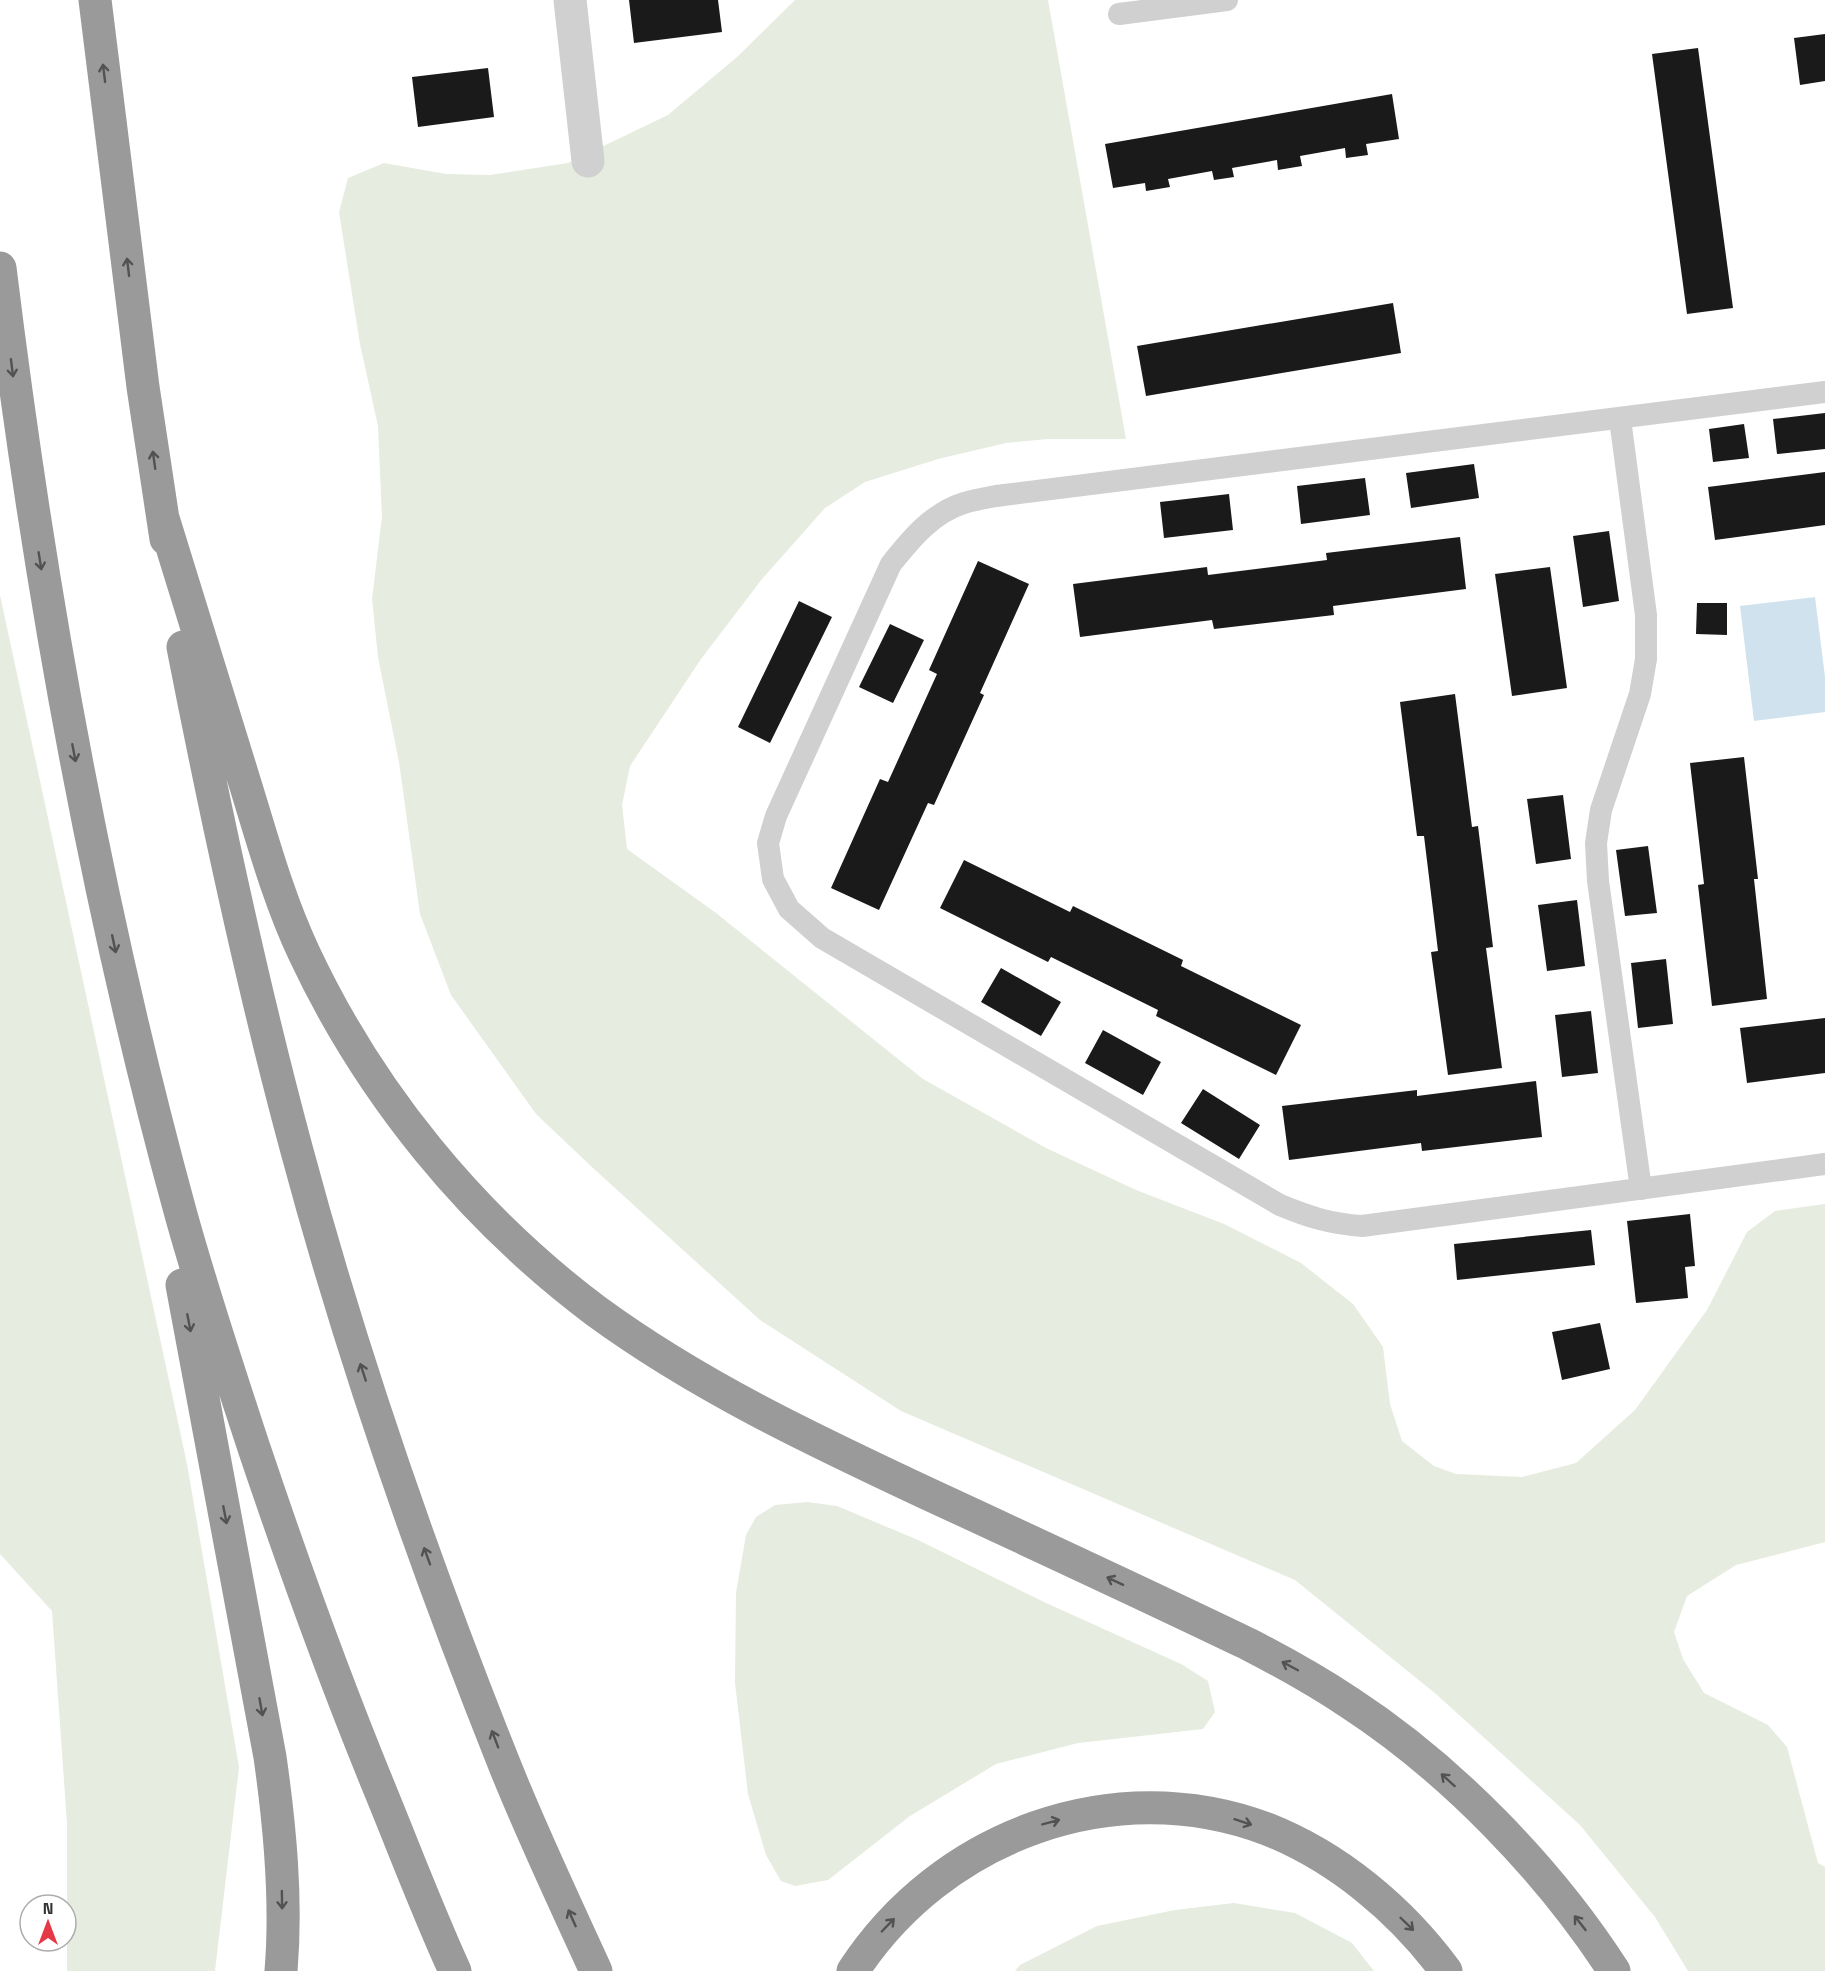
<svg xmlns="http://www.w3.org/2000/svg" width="1825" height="1971" viewBox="0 0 1825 1971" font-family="'Space Grotesk',sans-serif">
  <rect width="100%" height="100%" fill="#fff"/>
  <path fill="#e6ecdf" d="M 795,0 L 1048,0 L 1126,439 L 1047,439 L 1006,443 L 938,459 L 865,482 L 825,508 L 762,579 L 701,659 L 630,766 L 622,805 L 627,849 L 716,913 L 923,1079 L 1046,1148 L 1136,1190 L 1224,1224 L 1301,1263 L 1353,1304 L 1383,1347 L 1390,1404 L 1402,1441 L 1434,1466 L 1456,1474 L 1522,1477 L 1576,1463 L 1635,1410 L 1707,1310 L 1747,1232 L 1775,1211 L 1825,1204 L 1825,1542 L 1736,1565 L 1687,1596 L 1674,1632 L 1683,1659 L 1704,1693 L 1768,1725 L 1787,1747 L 1818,1863 L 1825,1867 L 1825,1971 L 1688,1971 L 1655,1917 L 1580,1825 L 1436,1694 L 1295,1580 L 901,1411 L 760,1320 L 593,1168 L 536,1114 L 451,995 L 420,914 L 399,762 L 378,657 L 372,599 L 382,517 L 378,426 L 360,344 L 339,212 L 348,178 L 384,163 L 446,174 L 490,175 L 568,163 L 668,115 L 737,57 Z
    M 0,595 L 187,1464 L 239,1767 L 215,1971 L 67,1971 L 67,1823 L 52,1611 L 0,1554 Z
    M 807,1502 L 837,1506 L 918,1540 L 1044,1602 L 1181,1664 L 1208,1681 L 1215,1712 L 1203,1729 L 1078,1743 L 996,1764 L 910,1816 L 828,1880 L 795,1886 L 781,1881 L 766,1855 L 748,1794 L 735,1683 L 736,1593 L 746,1535 L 756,1517 L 775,1505 Z
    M 1234,1903 L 1295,1913 L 1352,1943 L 1374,1971 L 1015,1971 L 1020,1965 L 1097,1926 L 1175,1910 Z"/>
  <path fill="#cfe2ee" d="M 1815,597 L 1825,677 L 1825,712 L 1754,721 L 1740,606 Z"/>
  <path fill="#1a1a1a" d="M 629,0 L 718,0 L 722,32 L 634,43 Z
    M 1825,34 L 1825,81 L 1800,85 L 1794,38 Z
    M 1698,48 L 1733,308 L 1687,314 L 1652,54 Z
    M 488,68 L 494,117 L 418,127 L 412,77 Z
    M 1392,94 L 1399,139 L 1366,144 L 1368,155 L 1346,158 L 1345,148 L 1300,156 L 1302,166 L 1278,170 L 1277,160 L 1232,168 L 1234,177 L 1214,180 L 1212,171 L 1168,179 L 1170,187 L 1146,191 L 1145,183 L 1113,188 L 1105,144 Z
    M 1393,303 L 1401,353 L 1146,396 L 1137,346 Z
    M 1825,413 L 1825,449 L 1777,454 L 1773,419 Z
    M 1744,424 L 1749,458 L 1713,462 L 1709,429 Z
    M 1474,464 L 1479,498 L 1411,508 L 1406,473 Z
    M 1825,472 L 1825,525 L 1715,540 L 1708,487 Z
    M 1365,478 L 1370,515 L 1301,524 L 1297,486 Z
    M 1229,494 L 1233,530 L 1164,538 L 1160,502 Z
    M 1609,531 L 1619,601 L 1583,607 L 1573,536 Z
    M 1460,537 L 1466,589 L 1333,606 L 1334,615 L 1214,629 L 1212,620 L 1080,637 L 1073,584 L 1207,567 L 1208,575 L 1327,560 L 1326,553 Z
    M 978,561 L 1029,584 L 980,693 L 984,695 L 934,805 L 928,803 L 879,910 L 831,888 L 880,779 L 888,782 L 937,674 L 929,670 Z
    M 1550,567 L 1567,688 L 1512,696 L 1495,574 Z
    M 799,601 L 832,617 L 770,743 L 738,727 Z
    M 1697,603 L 1727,603 L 1727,635 L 1696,634 Z
    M 890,624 L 924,640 L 893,703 L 859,687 Z
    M 1455,694 L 1472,827 L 1478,826 L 1493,947 L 1486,948 L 1502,1068 L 1448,1075 L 1431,952 L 1438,951 L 1424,836 L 1417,836 L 1400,702 Z
    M 1744,757 L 1758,879 L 1754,879 L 1767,999 L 1712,1006 L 1698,885 L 1704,884 L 1690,763 Z
    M 1563,795 L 1571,859 L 1536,864 L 1527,799 Z
    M 1648,846 L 1657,913 L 1625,916 L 1616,850 Z
    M 964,860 L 1070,912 L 1073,906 L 1183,960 L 1181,966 L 1301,1025 L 1276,1075 L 1156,1016 L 1158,1010 L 1051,957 L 1048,962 L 940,908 Z
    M 1577,900 L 1585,966 L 1547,971 L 1538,905 Z
    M 1666,959 L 1673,1024 L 1638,1028 L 1631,963 Z
    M 1001,968 L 1061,1002 L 1041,1036 L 981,1002 Z
    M 1591,1011 L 1598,1073 L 1562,1077 L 1555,1015 Z
    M 1825,1018 L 1825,1073 L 1747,1083 L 1740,1028 Z
    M 1103,1030 L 1161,1062 L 1143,1095 L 1085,1063 Z
    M 1536,1081 L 1542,1137 L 1422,1151 L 1421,1143 L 1289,1160 L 1282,1106 L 1417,1090 L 1417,1096 Z
    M 1203,1089 L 1260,1125 L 1239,1159 L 1181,1123 Z
    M 1690,1214 L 1695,1266 L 1685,1267 L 1688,1298 L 1636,1303 L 1627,1221 Z
    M 1591,1230 L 1595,1265 L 1457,1280 L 1454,1244 Z
    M 1600,1323 L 1610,1369 L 1562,1380 L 1552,1332 Z"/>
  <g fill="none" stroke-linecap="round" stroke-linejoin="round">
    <path stroke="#d0d0d0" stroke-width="22" d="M 1119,14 L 1227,0
      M 1825,392 L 996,496 C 986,498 974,500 964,503 C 932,513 911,539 891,564 L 776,816 L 768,843 L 773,879 L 789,909 L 822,938 L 1280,1205 C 1309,1217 1331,1224 1362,1226 L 1825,1164
      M 1620,419 L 1646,615 L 1646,659 L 1640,694 L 1601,810 L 1596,843 L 1598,881 L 1641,1189"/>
    <path stroke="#d0d0d0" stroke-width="33" d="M 570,0 L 588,161"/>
    <path stroke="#9a9a9a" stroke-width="33" d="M 95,0 L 143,387 L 166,539
      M 0,268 C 39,586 95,901 180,1211 C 202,1291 228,1369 254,1448 C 293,1564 334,1678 380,1790 C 405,1851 428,1912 455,1971
      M 163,518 C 190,605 217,693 244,780 C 262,838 278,898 304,953 C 370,1094 472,1218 596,1311 C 697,1385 811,1439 924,1492 C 1032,1542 1140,1592 1248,1644 C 1283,1662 1317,1681 1350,1703 C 1451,1769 1549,1870 1614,1971
      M 183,647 C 216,816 252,985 297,1151 C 353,1360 425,1566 505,1766 C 533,1836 565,1903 596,1971
      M 182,1285 L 270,1757 C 280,1827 287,1900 281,1971
      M 853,1971 C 941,1836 1113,1771 1267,1829 C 1338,1857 1401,1910 1446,1971"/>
  </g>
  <defs><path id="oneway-shaft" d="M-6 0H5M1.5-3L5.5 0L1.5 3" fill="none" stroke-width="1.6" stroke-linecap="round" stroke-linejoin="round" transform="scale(1.5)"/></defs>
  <g stroke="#525252">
    <use href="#oneway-shaft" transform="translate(104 73) rotate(-97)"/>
    <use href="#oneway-shaft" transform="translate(128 267) rotate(-97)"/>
    <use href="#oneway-shaft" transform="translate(12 368) rotate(83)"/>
    <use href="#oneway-shaft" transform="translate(154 460) rotate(-98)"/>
    <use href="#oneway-shaft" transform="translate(40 561) rotate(81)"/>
    <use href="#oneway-shaft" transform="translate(74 753) rotate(79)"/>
    <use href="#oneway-shaft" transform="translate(114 944) rotate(78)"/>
    <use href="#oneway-shaft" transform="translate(189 1323) rotate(79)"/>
    <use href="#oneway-shaft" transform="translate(363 1372) rotate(-108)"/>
    <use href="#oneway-shaft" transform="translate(225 1515) rotate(79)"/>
    <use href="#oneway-shaft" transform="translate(427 1556) rotate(-110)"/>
    <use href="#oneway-shaft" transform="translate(1115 1581) rotate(-155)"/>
    <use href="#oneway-shaft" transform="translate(1290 1666) rotate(-152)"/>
    <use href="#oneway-shaft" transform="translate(261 1707) rotate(80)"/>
    <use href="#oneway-shaft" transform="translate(495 1739) rotate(-111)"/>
    <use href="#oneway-shaft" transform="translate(1448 1780) rotate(-138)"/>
    <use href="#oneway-shaft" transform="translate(1051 1822) rotate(-15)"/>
    <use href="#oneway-shaft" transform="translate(1243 1822) rotate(18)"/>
    <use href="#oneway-shaft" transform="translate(282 1900) rotate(89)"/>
    <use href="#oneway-shaft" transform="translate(572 1918) rotate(-114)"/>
    <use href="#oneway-shaft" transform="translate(1580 1923) rotate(-128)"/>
    <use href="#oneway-shaft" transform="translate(1407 1924) rotate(44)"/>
    <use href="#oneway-shaft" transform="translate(888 1925) rotate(-46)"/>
  </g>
  <g transform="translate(48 1923)"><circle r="28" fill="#ffffff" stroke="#adadad" stroke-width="1.5"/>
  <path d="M0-4.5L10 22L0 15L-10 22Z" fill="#e63946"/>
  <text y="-9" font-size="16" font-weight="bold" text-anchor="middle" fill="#333333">N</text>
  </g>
</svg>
